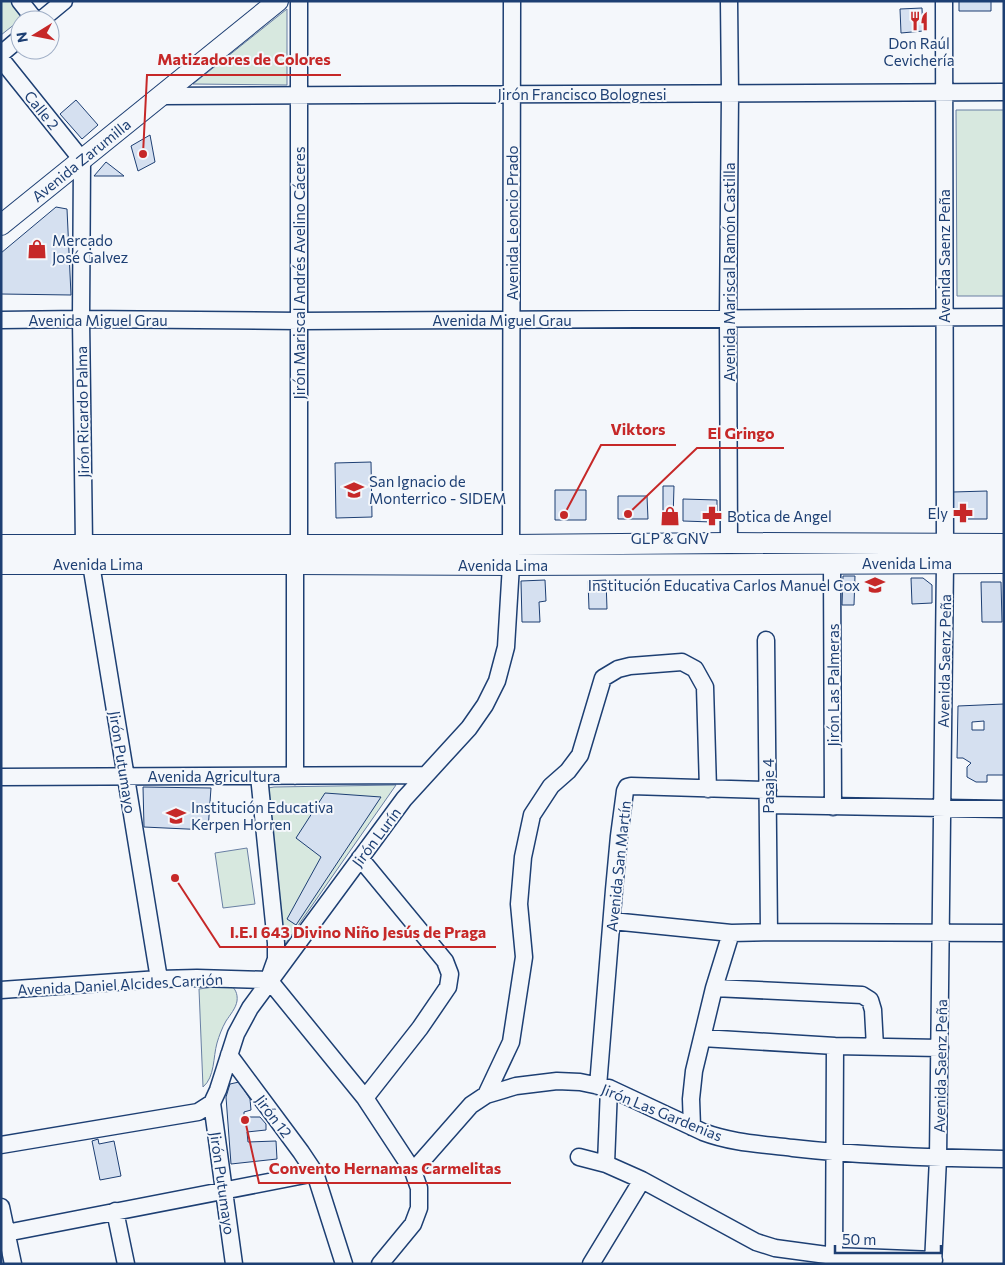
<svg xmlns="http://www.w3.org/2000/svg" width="1005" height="1265" viewBox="0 0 1005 1265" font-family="Commissioner,sans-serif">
  <rect width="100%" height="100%" fill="#f4f7fb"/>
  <path fill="#d7e8df" stroke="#687fa3" d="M 1,1 L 14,1 L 25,16 L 1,35 Z
    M 287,9 L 287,85 L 193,84 Z
    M 956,110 L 1004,110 L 1004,296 L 957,296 Z
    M 396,785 L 281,950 L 268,788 L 274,787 Z
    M 247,848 L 255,904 L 223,908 L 215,853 Z
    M 229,985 C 235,987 238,994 237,1001 C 236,1008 230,1015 226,1021 C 222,1028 219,1036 217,1043 C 213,1057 215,1077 203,1087 L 199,989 Z"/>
  <path fill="#d5e0f0" stroke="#1d3f73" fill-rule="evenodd" d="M 959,1 L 991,1 L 991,11 L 959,11 Z
    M 922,8 L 923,31 L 901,33 L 900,9 Z
    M 76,100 L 98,125 L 82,139 L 60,114 Z
    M 150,135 L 155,162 L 138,171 L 131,146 Z
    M 106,162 L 124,176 L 94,176 Z
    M 56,207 L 67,209 L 71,295 L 1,294 L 1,253 Z
    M 371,462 L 372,517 L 336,518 L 335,463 Z
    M 663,486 L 674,486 L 673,520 L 663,520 Z
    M 555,490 L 586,490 L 586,520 L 555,520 Z
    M 987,491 L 987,519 L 960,519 L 953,514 L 953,492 Z
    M 618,496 L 647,496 L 648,519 L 618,519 Z
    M 683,499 L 717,500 L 717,517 L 712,522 L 683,521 Z
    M 843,576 L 855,576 L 854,605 L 842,605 Z
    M 911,578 L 923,578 L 932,585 L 932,603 L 912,604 Z
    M 545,580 L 546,601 L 539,602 L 540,622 L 522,622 L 521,581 Z
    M 606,580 L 607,609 L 589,609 L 588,581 Z
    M 981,582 L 1001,582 L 1002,622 L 982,622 Z
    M 1004,704 L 1004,775 L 987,775 L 987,782 L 976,782 L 967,777 L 967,767 L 971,763 L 963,758 L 957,758 L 958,706 ZM 984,721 L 984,730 L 972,730 L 972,722 Z
    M 143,787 L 211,788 L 208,830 L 144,827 Z
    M 325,793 L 381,797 L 296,925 L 287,919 L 321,857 L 296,838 Z
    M 239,1082 L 250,1099 L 251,1110 L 244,1112 L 244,1117 L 260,1117 L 266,1124 L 266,1130 L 247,1132 L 248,1142 L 276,1141 L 277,1159 L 231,1164 L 226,1097 L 230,1084 Z
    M 98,1139 L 99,1144 L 114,1141 L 121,1176 L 100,1180 L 92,1141 Z"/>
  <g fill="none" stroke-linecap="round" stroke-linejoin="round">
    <defs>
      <path id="minor" d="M 20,1 L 35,20
        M 729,1 L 730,94 L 728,318 L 729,543
        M 41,20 L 64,1
        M 1,54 L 20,38
        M 1,59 L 82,160 L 81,319 L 84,545 L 91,564 L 159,979
        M 161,96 L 1004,92
        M 1,320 L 81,319 L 299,321 L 1004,317
        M 299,544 L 299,1
        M 832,563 L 833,807
        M 766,640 L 769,932
        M 259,776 L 276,943 L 276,959 L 271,973
        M 295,776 L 295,564
        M 1,777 L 426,775
        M 768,805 L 1004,809
        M 360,858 L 445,961 L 450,974 L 448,987 L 420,1028 L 365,1098
        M 612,921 L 731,933 L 769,932 L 1004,933
        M 269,980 L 365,1098 L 413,1171 L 419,1188 L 419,1208 L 413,1224 L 380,1264
        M 714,988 L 862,995 L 870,1000 L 873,1010 L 875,1047
        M 1,990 L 159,979 L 197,978 L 269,980
        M 702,1038 L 835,1046 L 940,1048
        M 229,1055 L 301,1152 L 315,1173 L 344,1264
        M 598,1086 L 614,890 L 619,836 L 625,791 L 627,787 L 631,786 L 768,790
        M 486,1095 L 511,1042 L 524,957 L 519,904 L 523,857 L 532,815 L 551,786 L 568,771 L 580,755 L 603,678 L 618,669 L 630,666 L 682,662 L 695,669 L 705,687 L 708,789
        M 212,1103 L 218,1090 L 236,1034 L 250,1008 L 404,799 L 469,728 L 485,705 L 497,681 L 506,647 L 511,565 L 512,1
        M 212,1103 L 234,1264
        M 692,1127 L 691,1099 L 694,1071 L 714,988 L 731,933
        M 1,1145 L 198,1112 L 212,1103
        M 579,1157 L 606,1164 L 642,1180 L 756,1242 L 775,1248 L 834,1256 L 934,1260
        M 606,1164 L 609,1088
        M 413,1171 L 471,1105 L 486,1095 L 516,1086 L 557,1081 L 580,1082 L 609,1088 L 703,1132 C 732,1143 762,1144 793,1148 C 863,1156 933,1158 1004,1159
        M 1,1207 L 13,1264
        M 115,1211 L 126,1264
        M 6,1233 L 315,1173
        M 591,1264 L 642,1180
        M 834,1264 L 835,1046
        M 933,1264 L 938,1158 L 945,563 L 944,1"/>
      <path id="major" d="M 1,225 L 278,1
        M 1,545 L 511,545 L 729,543 L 1004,544
        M 1,564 L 295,564 L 511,565 L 1004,563"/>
    </defs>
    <use href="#minor" stroke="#1d3f73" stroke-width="19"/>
    <use href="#major" stroke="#1d3f73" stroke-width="22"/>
    <use href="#minor" stroke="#f4f7fb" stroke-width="16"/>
    <use href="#major" stroke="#f4f7fb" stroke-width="20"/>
  </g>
  <defs>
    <symbol id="restaurant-bare" viewBox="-9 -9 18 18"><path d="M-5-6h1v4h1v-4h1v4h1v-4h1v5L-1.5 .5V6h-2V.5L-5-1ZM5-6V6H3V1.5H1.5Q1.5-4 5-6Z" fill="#c62828" stroke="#f4f7fb" stroke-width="2.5" paint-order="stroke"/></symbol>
    <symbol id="shop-bare" viewBox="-9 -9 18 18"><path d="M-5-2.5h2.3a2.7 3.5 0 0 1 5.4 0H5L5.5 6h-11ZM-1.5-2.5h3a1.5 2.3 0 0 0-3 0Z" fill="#c62828" stroke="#f4f7fb" stroke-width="2.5" paint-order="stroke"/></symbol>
    <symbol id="university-bare" viewBox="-9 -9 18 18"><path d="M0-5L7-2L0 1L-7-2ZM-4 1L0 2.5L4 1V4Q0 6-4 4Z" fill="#c62828" stroke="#f4f7fb" stroke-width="2.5" paint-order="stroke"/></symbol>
    <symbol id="pharmacy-bare" viewBox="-9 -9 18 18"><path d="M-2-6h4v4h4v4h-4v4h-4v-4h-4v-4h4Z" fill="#c62828" stroke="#f4f7fb" stroke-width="2.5" paint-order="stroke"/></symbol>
    <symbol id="school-bare" viewBox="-9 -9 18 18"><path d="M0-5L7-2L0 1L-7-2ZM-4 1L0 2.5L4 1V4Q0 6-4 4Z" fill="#c62828" stroke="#f4f7fb" stroke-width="2.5" paint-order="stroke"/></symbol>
  </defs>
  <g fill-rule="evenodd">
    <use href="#restaurant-bare" x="905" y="7" width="28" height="28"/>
    <use href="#shop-bare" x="23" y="235" width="28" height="28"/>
    <use href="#university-bare" x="340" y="476" width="28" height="28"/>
    <use href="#pharmacy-bare" x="949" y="499" width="28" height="28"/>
    <use href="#shop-bare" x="656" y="502" width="28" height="28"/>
    <use href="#pharmacy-bare" x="698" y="502" width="28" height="28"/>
    <use href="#school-bare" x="861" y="571" width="28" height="28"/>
    <use href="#school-bare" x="162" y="802" width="28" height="28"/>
  </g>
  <g text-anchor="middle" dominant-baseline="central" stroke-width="4" stroke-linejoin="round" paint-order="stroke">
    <g font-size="15" fill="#1d3f73" stroke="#f4f7fb" text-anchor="start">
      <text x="919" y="43" text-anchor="middle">Don Raúl<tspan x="919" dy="17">Cevichería</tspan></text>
      <text x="52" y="240">Mercado<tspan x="52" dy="17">José Galvez</tspan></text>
      <text x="369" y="481">San Ignacio de<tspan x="369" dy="17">Monterrico - SIDEM</tspan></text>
      <text x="948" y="513" text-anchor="end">Ely</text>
      <text x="727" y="516">Botica de Angel</text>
      <text x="670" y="538" text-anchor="middle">GLP &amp; GNV</text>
      <text x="860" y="585" text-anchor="end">Institución Educativa Carlos Manuel Cox</text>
      <text x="191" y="807">Institución Educativa<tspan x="191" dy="17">Kerpen Horren</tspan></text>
    </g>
    <g font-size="15" fill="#1d3f73" stroke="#f4f7fb">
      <text x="582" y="94">Jirón Francisco Bolognesi</text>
      <text transform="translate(42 110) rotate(51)">Calle 2</text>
      <text transform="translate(81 160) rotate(-39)">Avenida Zarumilla</text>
      <text transform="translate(512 223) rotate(-90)">Avenida Leoncio Prado</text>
      <text transform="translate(944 256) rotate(-90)">Avenida Saenz Peña</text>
      <text transform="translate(729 272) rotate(-90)">Avenida Mariscal Ramón Castilla</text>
      <text transform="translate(299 273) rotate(-90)">Jirón Mariscal Andrés Avelino Cáceres</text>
      <text x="98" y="320">Avenida Miguel Grau</text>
      <text x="502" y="320">Avenida Miguel Grau</text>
      <text transform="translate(82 412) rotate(-91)">Jirón Ricardo Palma</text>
      <text x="907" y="563">Avenida Lima</text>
      <text x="98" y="564">Avenida Lima</text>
      <text x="503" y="565">Avenida Lima</text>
      <text transform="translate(944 661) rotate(-89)">Avenida Saenz Peña</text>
      <text transform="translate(833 685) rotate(-90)">Jirón Las Palmeras</text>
      <text transform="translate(123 762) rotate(81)">Jirón Putumayo</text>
      <text x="214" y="776">Avenida Agricultura</text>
      <text transform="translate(768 786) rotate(-90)">Pasaje 4</text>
      <text transform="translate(376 837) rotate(-53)">Jirón Lurín</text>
      <text transform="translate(618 866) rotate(-84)">Avenida San Martín</text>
      <text transform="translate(120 984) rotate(-3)">Avenida Daniel Alcides Carrión</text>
      <text transform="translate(940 1066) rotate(-89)">Avenida Saenz Peña</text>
      <text transform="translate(662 1112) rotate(22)">Jirón Las Gardenias</text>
      <text transform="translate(274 1116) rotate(53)">Jirón 12</text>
      <text transform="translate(223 1183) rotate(82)">Jirón Putumayo</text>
    </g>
  </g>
  <path fill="none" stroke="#c62828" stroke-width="2" d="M143 154L147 75H341M564 515L601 445H676M628 514L697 448H784M175 878L220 947H496M245 1120L259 1183H511"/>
  <g fill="#c62828" stroke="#f4f7fb" stroke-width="2">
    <circle cx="143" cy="154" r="5"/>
    <circle cx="564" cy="515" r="5"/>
    <circle cx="628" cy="514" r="5"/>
    <circle cx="175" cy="878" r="5"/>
    <circle cx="245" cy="1120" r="5"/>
  </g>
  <g font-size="16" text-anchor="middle" font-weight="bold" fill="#c62828" stroke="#f4f7fb" stroke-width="4" stroke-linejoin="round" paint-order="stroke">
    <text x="244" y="65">Matizadores de Colores</text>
    <text x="638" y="435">Viktors</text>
    <text x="741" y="439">El Gringo</text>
    <text x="358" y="938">I.E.I 643 Divino Niño Jesús de Praga</text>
    <text x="385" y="1174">Convento Hernamas Carmelitas</text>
  </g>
  <rect width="1005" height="1265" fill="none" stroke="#1d3f73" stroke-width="5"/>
  <g transform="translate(35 35) rotate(260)"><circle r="24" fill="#f4f7fb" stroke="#9eadc5"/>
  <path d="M0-4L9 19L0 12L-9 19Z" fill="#c62828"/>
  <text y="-8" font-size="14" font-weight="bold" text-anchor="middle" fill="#1d3f73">N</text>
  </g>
  <path d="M835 1245v8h106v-8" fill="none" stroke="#1d3f73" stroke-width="2.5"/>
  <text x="842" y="1245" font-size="15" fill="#1d3f73" stroke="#f4f7fb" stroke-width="4" paint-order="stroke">50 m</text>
</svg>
